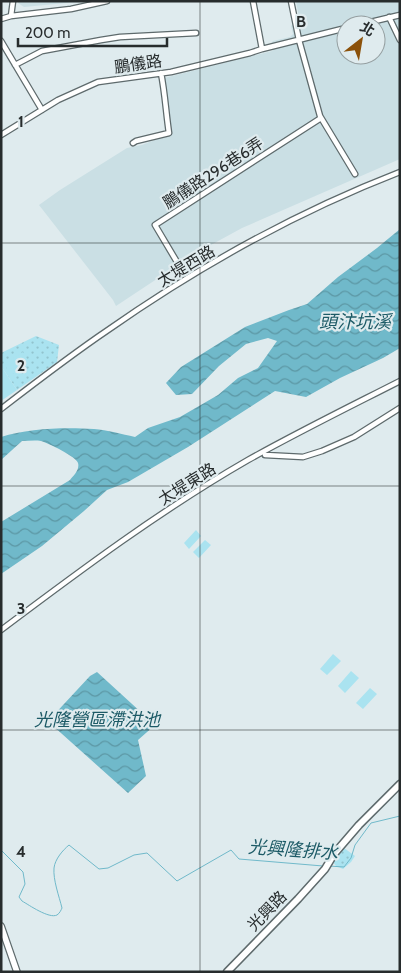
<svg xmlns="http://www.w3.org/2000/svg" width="401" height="973" viewBox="0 0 401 973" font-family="Cabin,'Noto Sans TC',sans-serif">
  <defs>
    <pattern id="grass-dots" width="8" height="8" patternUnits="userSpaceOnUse" patternTransform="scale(1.25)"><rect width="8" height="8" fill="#aae3f0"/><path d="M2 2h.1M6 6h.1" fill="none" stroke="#92c3ce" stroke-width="1.8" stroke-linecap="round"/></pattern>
    <pattern id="water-waves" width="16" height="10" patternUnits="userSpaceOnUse" patternTransform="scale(1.25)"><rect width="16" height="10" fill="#70b9ca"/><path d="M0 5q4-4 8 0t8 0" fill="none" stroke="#5c97a4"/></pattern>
  </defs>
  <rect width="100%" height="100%" fill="#dfebee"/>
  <path fill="#cadfe4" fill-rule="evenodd" d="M 18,1 L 77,1 L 66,3 L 24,7 L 18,3 Z
    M 296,1 L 400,1 L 400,159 L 242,228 L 209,246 L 184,261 L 116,306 L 113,300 L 39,205 L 60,190 L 127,148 L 142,145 L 167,135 L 160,79 L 272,51 L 273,50 L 269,46 L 273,41 L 290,37 L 293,34 L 291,26 L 299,18 ZM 346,25 L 376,25 L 376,55 L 346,55 Z"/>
  <path fill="url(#grass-dots)" d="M 36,336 L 59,345 L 57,362 L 17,390 L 1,366 L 1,353 Z
    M 344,848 L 355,856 L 351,862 L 343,869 L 336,866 L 333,862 Z"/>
  <path fill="#aae3f0" d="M 23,352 L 30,364 L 11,375 L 4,364 Z
    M 1,366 L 17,390 L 1,401 Z
    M 196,530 L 201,536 L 189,549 L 184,543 Z
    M 205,540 L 211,545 L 199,558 L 193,552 Z
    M 333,654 L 341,661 L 327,675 L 320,669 Z
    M 351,671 L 359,678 L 345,693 L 338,686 Z
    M 370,688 L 377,694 L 363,709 L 356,703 Z"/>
  <path fill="url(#water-waves)" d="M 400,229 L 400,348 L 383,358 L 340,378 L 306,397 L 275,391 L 188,447 L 128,482 L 107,490 L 84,511 L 42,546 L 1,574 L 1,522 L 70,480 C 73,476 80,470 78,463 C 77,457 48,443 41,441 C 35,440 28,441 22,441 L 1,460 L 1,437 C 28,428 66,427 94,429 C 107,430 122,434 135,437 L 148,428 L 180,417 L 218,395 L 238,378 L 258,368 L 277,341 L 268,338 L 246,344 L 219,366 L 192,394 L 176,395 L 166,383 L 181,367 L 245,327 L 289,310 L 307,304 L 338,277 L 377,248 Z
    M 97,672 L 155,725 L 138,740 L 146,776 L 128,793 L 52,725 L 51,718 L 90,676 Z"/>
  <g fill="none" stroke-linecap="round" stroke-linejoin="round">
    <path stroke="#70b9ca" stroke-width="1" d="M 1,850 L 23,872 L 25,884 L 19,897 L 22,901 C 29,905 49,919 57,915 C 60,913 61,910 62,908 C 59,896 53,880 54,868 C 55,859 63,850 69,845 L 99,869 L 108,868 L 134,855 L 147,853 L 177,881 L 231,850 L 239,859 L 323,866
      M 329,866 L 344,867 L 351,858 L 355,845 L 371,823 L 400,816"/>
    <defs>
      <path id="minor" d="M 253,1 L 262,49
        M 291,1 L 299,40 L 320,116 L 355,174
        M 11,16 L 13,1
        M 389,17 L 400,40
        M 1,19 L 11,16 L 71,9 L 107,1
        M 358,25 L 400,15
        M 1,41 L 42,110
        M 15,65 L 42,51 L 101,40 L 120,37 L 196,33
        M 1,135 L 58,100 L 98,82 L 171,72 L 250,53 L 262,49 L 346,28
        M 133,143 L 136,141 L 169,133 C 166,113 165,93 161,73
        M 177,262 L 155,225 L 321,118
        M 1,409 C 36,382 71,355 108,330 C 198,267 297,212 400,172
        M 265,455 L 303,457 L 322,451 L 354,437 L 400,408
        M 1,630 C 81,570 161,510 248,460 C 298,432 349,407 400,381"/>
      <path id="tertiary" d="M 1,926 L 17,972"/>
      <path id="secondary" d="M 227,972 L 298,899 L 325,869 L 334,854 L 359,825 L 400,784"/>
    </defs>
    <use href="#minor" stroke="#5e6a6c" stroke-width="7"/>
    <use href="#tertiary" stroke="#5e6a6c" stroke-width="8"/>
    <use href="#secondary" stroke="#5e6a6c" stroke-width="9"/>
    <use href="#minor" stroke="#fff" stroke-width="4.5"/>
    <use href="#tertiary" stroke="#fff" stroke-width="5.5"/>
    <use href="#secondary" stroke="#fff" stroke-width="6"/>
  </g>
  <path fill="none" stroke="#272c2d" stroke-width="1" stroke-opacity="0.55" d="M 200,1 L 200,972M 1,243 L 400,243M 1,486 L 400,486M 1,730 L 400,730"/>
  <g text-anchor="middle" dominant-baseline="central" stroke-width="4.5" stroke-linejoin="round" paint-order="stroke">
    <g font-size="16" fill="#272c2d" stroke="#dfebee">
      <text transform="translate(138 64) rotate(-8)">鵬儀路</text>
      <text transform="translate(213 173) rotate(-33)">鵬儀路296巷6弄</text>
      <text transform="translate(186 266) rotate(-31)">太堤西路</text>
      <text transform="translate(187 484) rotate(-32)">太堤東路</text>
      <text transform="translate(267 911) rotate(-46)">光興路</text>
    </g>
    <g font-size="18" font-style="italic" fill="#1c5a66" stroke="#dfebee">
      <text x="355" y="322">頭汴坑溪</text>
      <text x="97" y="720">光隆營區滯洪池</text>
      <text transform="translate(293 850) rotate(4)">光興隆排水</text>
    </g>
  </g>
  <g font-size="16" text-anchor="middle" font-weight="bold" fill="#272c2d" stroke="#dfebee" stroke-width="4.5" stroke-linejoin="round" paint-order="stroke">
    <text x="301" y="27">B</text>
    <text x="21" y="127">1</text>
    <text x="21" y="371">2</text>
    <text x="21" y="614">3</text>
    <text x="21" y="857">4</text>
  </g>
  <rect width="401" height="973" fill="none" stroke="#272c2d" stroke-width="5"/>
  <g transform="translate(361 40) rotate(31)"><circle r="24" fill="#dfebee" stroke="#959fa1"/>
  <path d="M0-4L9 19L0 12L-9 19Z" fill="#8b510a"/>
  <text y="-8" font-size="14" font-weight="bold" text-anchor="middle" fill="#272c2d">北</text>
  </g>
  <path d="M18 38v8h149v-8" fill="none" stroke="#272c2d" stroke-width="2.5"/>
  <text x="25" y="38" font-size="15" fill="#272c2d" stroke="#dfebee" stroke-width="4" paint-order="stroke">200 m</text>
</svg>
